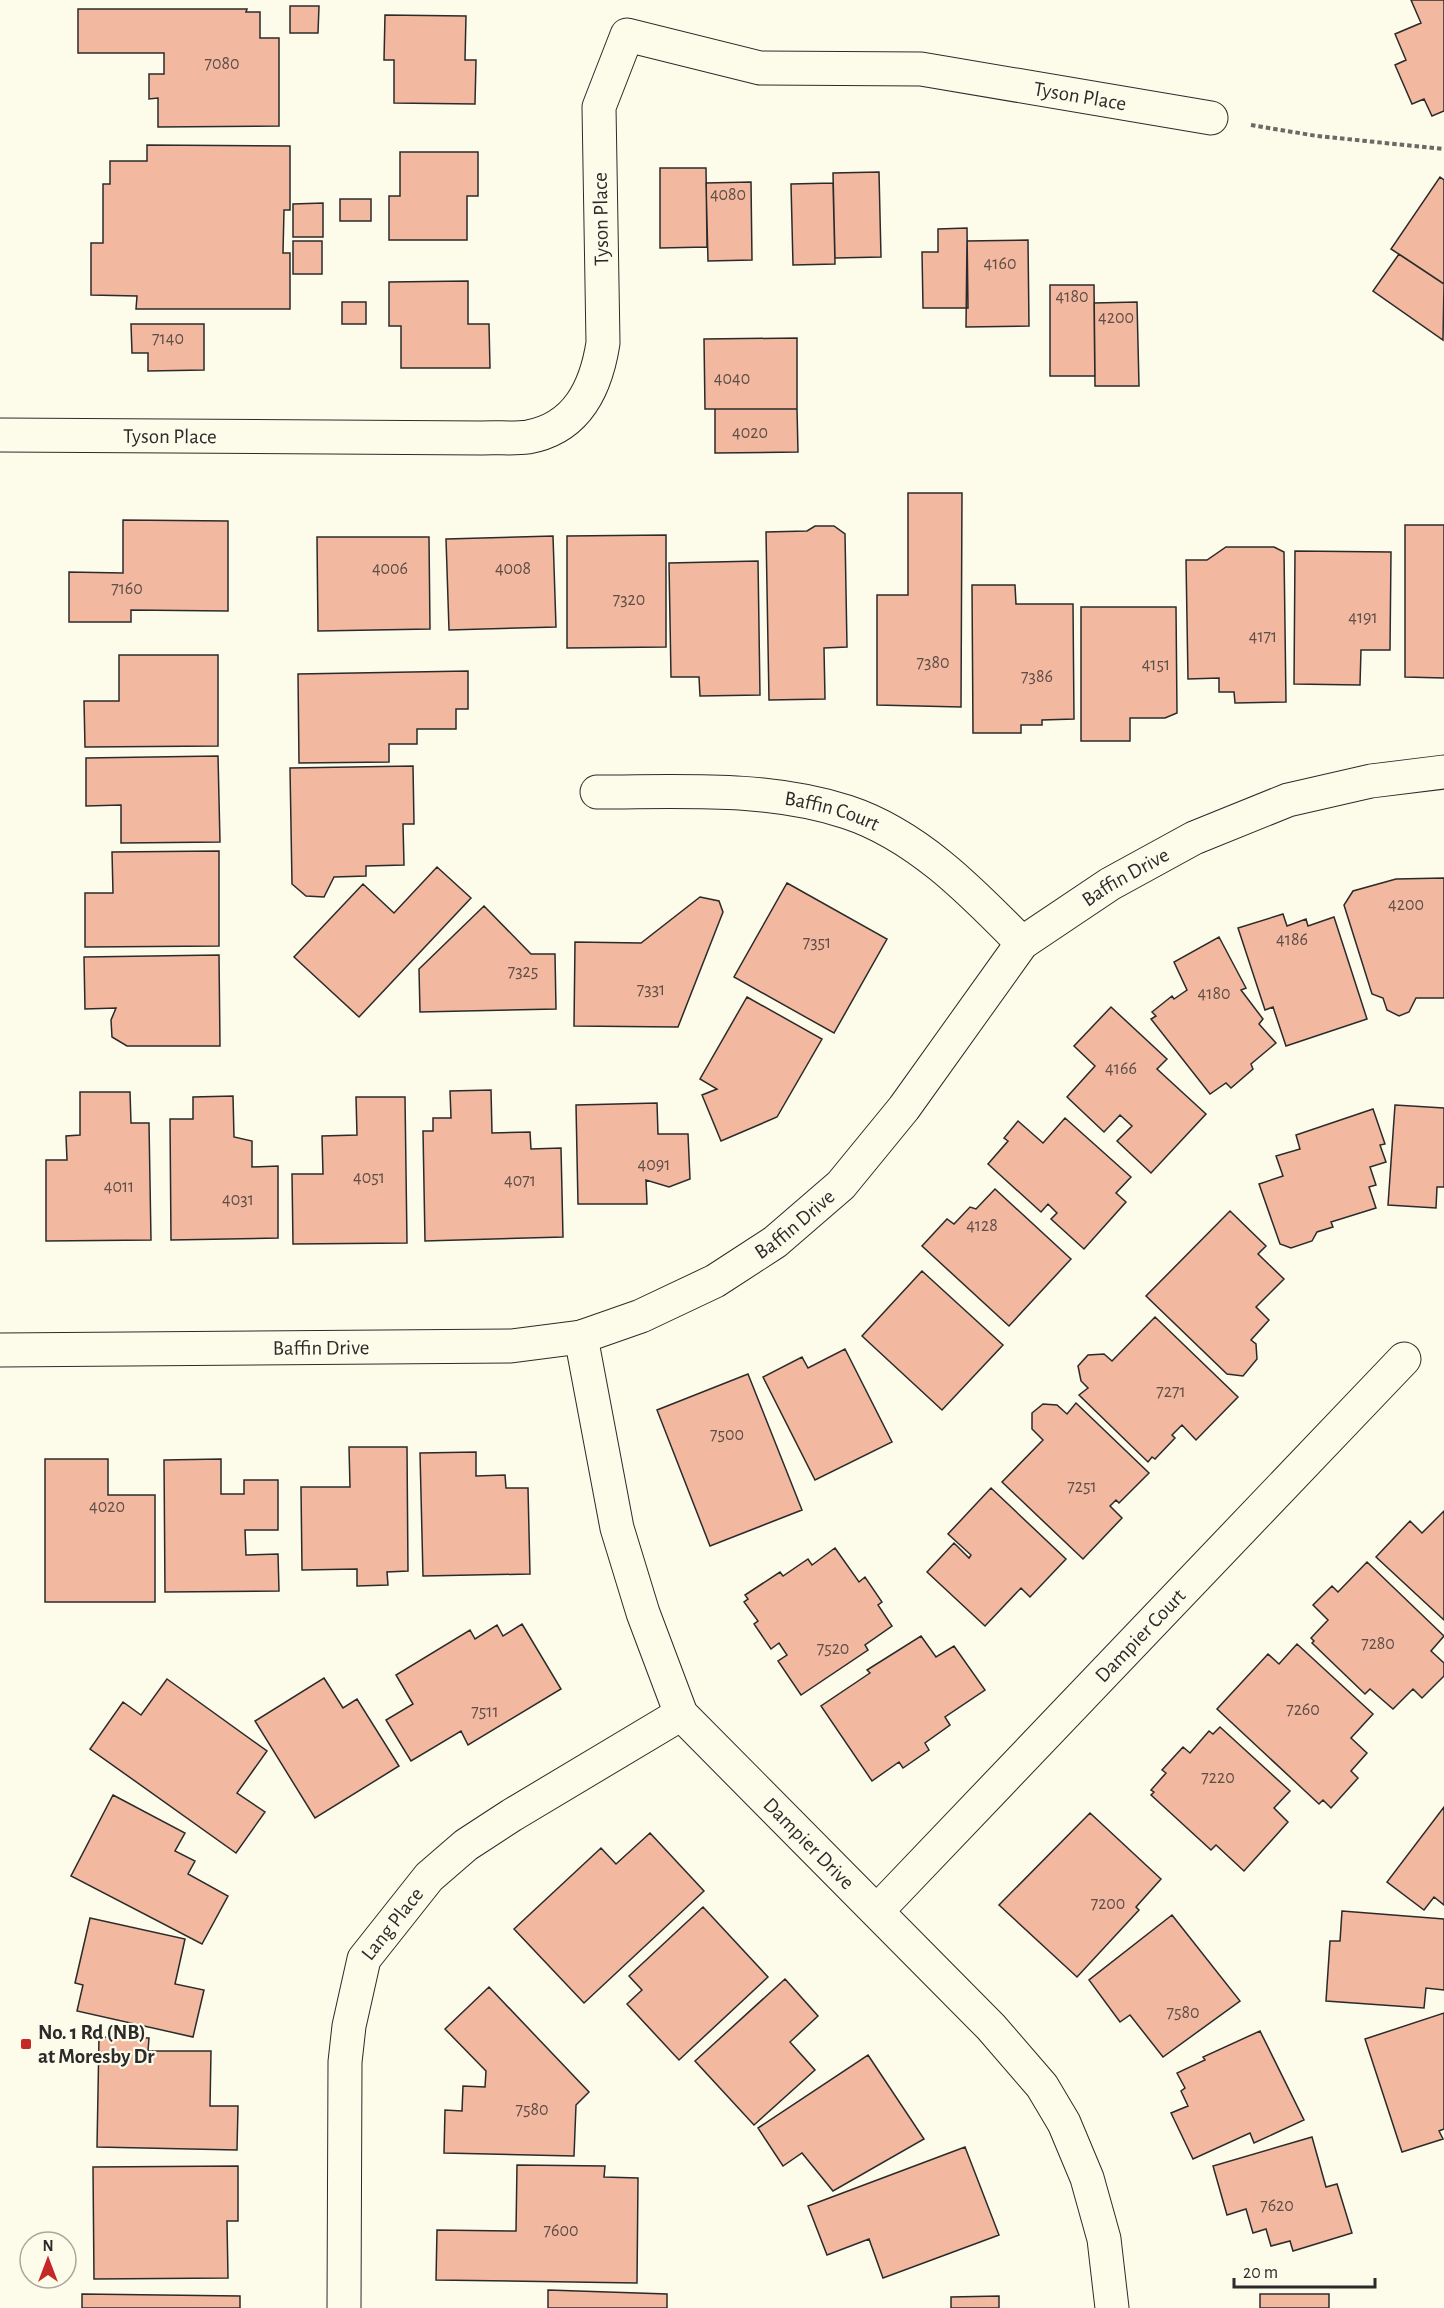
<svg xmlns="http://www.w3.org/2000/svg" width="1444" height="2308" viewBox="0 0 1444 2308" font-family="'Alegreya Sans',sans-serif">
  <rect width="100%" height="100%" fill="#fdfbea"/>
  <path fill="#f2b8a0" stroke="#2b2b2b" stroke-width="1.5" d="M 1411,0 L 1444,0 L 1444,111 L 1432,116 L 1424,99 L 1412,104 L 1395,65 L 1406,60 L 1395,34 L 1421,23 Z
    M 290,6 L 319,6 L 318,33 L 290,33 Z
    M 78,9 L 247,9 L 246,12 L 260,12 L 260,38 L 279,38 L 279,126 L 158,127 L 158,98 L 149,99 L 149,74 L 164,74 L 164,53 L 78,53 Z
    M 385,15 L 466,16 L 465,60 L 476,60 L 475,104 L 394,103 L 394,60 L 384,60 Z
    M 147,145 L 290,146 L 290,210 L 284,210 L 283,253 L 290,253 L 290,309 L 136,309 L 137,296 L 91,295 L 91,243 L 103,243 L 103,184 L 110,184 L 110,161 L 147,161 Z
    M 400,152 L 478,152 L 478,196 L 467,196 L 467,240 L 389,240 L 389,196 L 400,196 Z
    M 660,168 L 706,168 L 707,247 L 660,248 Z
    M 879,172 L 881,257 L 835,258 L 833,173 Z
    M 1440,177 L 1444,180 L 1444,284 L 1391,249 Z
    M 751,182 L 752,260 L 708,261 L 706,183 Z
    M 833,183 L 835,264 L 793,265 L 791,184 Z
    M 340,199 L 371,199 L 371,221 L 340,221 Z
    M 323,203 L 323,237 L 293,237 L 293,204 Z
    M 967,228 L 968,308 L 923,308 L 922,252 L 938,252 L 938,229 Z
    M 1028,240 L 1029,326 L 966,327 L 967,241 Z
    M 293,241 L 322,241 L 322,274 L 293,274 Z
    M 1399,254 L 1444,284 L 1443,340 L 1373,291 Z
    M 468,281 L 468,324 L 489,324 L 490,368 L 401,368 L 401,326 L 389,326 L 389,282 Z
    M 1050,285 L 1094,285 L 1095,376 L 1050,376 Z
    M 342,302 L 366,302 L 366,324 L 342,324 Z
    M 1137,302 L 1139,386 L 1095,386 L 1094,303 Z
    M 131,324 L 204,324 L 204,370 L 148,371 L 148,353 L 132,353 Z
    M 797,338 L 797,409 L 705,409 L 704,339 Z
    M 715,409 L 797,409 L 798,452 L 715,453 Z
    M 908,493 L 962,493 L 961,707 L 877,705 L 877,595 L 908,595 Z
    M 123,520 L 228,521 L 228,611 L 131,610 L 131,622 L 69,622 L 69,572 L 123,573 Z
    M 1405,525 L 1444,525 L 1444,678 L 1405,677 Z
    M 815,526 L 834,526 L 845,534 L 847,647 L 824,648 L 825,699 L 769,700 L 766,532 L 807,531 Z
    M 666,535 L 666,647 L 567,648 L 567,536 Z
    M 553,536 L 556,627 L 449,630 L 446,539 Z
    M 317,537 L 429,537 L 430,629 L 318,631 Z
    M 1226,547 L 1274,547 L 1284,552 L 1286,702 L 1235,703 L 1234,692 L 1219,692 L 1219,678 L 1188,679 L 1186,560 L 1207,560 Z
    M 1295,551 L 1391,552 L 1390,650 L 1361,650 L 1360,685 L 1294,684 Z
    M 758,561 L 760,695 L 700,696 L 699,677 L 671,677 L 669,563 Z
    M 972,585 L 1015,585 L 1016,604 L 1073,604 L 1074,719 L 1042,720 L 1042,725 L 1021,725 L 1021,733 L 973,733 Z
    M 1081,607 L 1176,607 L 1177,713 L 1165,718 L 1130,718 L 1130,741 L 1081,741 Z
    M 119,655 L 218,655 L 218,746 L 85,747 L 84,701 L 119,701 Z
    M 468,671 L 468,709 L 456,709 L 456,729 L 417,729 L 417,744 L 389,744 L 389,762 L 299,763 L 298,674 Z
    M 218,756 L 220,842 L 121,843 L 121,805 L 86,806 L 86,758 Z
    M 413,766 L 414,824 L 403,824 L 404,865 L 366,866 L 366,876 L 334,877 L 324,897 L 306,896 L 292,884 L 290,768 Z
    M 219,851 L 219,946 L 85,947 L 85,893 L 113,893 L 112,852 Z
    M 437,867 L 471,898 L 359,1017 L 294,957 L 363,884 L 394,913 Z
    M 1444,878 L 1444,998 L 1416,998 L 1409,1012 L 1399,1016 L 1387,1010 L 1383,998 L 1372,994 L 1344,905 L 1353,891 L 1396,879 Z
    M 787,883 L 887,939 L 834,1033 L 734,977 Z
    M 700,897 L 719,901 L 723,912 L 678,1027 L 574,1026 L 575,942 L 641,943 Z
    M 484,906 L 531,954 L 555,954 L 556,1009 L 420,1012 L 419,969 Z
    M 1283,914 L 1287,926 L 1306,919 L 1308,926 L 1334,917 L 1367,1019 L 1286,1046 L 1273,1007 L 1265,1010 L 1238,928 Z
    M 1219,937 L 1246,988 L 1241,990 L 1263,1019 L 1259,1024 L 1276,1043 L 1251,1064 L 1253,1069 L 1231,1088 L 1226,1083 L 1210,1094 L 1151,1019 L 1156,1016 L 1152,1012 L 1172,996 L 1174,999 L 1187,990 L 1174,962 Z
    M 219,955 L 220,1046 L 127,1046 L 112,1037 L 111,1020 L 116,1008 L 85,1009 L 84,957 Z
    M 747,997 L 822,1039 L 777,1117 L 721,1141 L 702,1095 L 717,1089 L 700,1079 Z
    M 1111,1007 L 1167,1059 L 1157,1069 L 1206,1114 L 1151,1173 L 1117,1141 L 1132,1126 L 1120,1115 L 1104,1132 L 1067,1097 L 1095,1066 L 1074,1046 Z
    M 491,1090 L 492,1133 L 530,1132 L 531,1149 L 561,1148 L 563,1237 L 425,1241 L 423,1131 L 433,1131 L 433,1118 L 451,1118 L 450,1091 Z
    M 80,1092 L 130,1092 L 131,1123 L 149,1123 L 151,1240 L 46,1241 L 46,1160 L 67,1160 L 66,1136 L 80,1135 Z
    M 233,1096 L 234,1137 L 252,1141 L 252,1167 L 278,1166 L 278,1238 L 171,1240 L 170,1119 L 193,1119 L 193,1097 Z
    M 356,1097 L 405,1097 L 407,1243 L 293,1244 L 292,1174 L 323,1174 L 322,1136 L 357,1135 Z
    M 657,1103 L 658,1134 L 688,1134 L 690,1179 L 669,1187 L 646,1180 L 647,1204 L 578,1204 L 576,1105 Z
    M 1395,1105 L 1444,1108 L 1444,1187 L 1437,1187 L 1436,1208 L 1388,1205 Z
    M 1373,1109 L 1385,1144 L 1380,1145 L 1386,1162 L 1370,1167 L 1376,1185 L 1369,1187 L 1376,1208 L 1331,1222 L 1333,1227 L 1317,1232 L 1312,1241 L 1291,1248 L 1280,1244 L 1259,1184 L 1283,1176 L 1276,1156 L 1300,1149 L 1296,1135 Z
    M 1065,1118 L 1131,1177 L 1116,1193 L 1126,1202 L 1084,1249 L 1051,1219 L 1057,1213 L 1048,1204 L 1041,1212 L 988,1164 L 1008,1141 L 1004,1138 L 1018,1121 L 1043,1143 Z
    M 995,1189 L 1071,1259 L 1009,1326 L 922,1246 L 947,1219 L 954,1224 L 970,1207 L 976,1209 Z
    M 1230,1211 L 1266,1246 L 1258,1254 L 1284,1279 L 1256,1307 L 1269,1320 L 1251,1340 L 1256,1344 L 1257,1359 L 1243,1376 L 1227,1374 L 1146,1296 Z
    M 922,1271 L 1003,1345 L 942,1410 L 862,1336 Z
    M 1155,1317 L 1238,1397 L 1196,1440 L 1182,1425 L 1172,1435 L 1175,1438 L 1155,1459 L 1152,1457 L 1148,1462 L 1079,1395 L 1088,1388 L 1081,1381 L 1078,1366 L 1088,1355 L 1104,1354 L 1112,1361 Z
    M 845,1349 L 892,1442 L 815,1480 L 763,1377 L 802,1357 L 808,1368 Z
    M 748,1374 L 802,1510 L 710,1546 L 657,1410 Z
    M 1076,1403 L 1149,1473 L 1119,1503 L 1116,1500 L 1110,1506 L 1122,1518 L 1083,1559 L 1002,1482 L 1043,1440 L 1032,1429 L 1032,1413 L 1043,1404 L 1057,1405 L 1067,1414 Z
    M 349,1447 L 407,1447 L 408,1571 L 387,1572 L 388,1585 L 357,1586 L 357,1569 L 302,1570 L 301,1487 L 350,1487 Z
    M 476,1452 L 476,1476 L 505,1475 L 506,1488 L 528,1488 L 530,1574 L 423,1576 L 420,1453 Z
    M 45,1459 L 108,1459 L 108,1495 L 155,1495 L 155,1602 L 45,1602 Z
    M 221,1459 L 221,1494 L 244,1494 L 244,1480 L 278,1480 L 278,1530 L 245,1530 L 246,1555 L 278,1554 L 279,1591 L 165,1592 L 164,1460 Z
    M 991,1488 L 1066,1559 L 1030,1597 L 1021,1588 L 985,1626 L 927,1572 L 954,1543 L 969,1558 L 971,1555 L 948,1534 Z
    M 1444,1511 L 1444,1620 L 1376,1557 L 1410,1521 L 1422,1533 Z
    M 835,1548 L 859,1582 L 865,1577 L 882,1602 L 878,1605 L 892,1626 L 865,1645 L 868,1650 L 801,1695 L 778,1661 L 787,1655 L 779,1643 L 771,1649 L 754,1624 L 758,1621 L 744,1602 L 748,1599 L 745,1595 L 780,1572 L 783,1576 L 808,1559 L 812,1565 Z
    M 1367,1562 L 1444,1636 L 1431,1651 L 1444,1663 L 1444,1676 L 1422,1698 L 1413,1689 L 1393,1709 L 1370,1689 L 1365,1694 L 1312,1643 L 1314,1641 L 1311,1638 L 1328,1620 L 1313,1605 L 1332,1586 L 1338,1592 Z
    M 522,1624 L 561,1689 L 468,1745 L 461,1731 L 411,1761 L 386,1720 L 413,1704 L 396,1675 L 470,1630 L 475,1639 L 497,1625 L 503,1636 Z
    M 921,1636 L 936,1657 L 954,1646 L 985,1690 L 945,1717 L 950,1725 L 925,1743 L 929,1750 L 903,1768 L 899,1762 L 872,1781 L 821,1706 L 870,1673 L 867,1670 Z
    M 1297,1644 L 1373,1714 L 1351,1738 L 1367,1753 L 1351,1771 L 1358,1778 L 1331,1808 L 1323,1800 L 1319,1804 L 1217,1709 L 1268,1654 L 1279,1664 Z
    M 324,1678 L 343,1708 L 357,1699 L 399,1766 L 315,1818 L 255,1721 Z
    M 167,1679 L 267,1751 L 237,1793 L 265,1812 L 236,1853 L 90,1749 L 123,1702 L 141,1715 Z
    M 1220,1727 L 1290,1791 L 1274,1808 L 1288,1822 L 1244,1871 L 1216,1845 L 1211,1850 L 1151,1795 L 1154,1792 L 1151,1790 L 1166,1773 L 1162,1770 L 1183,1747 L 1190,1753 L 1209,1731 L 1213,1734 Z
    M 113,1795 L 185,1833 L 175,1851 L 195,1861 L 188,1874 L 228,1896 L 202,1944 L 71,1876 Z
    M 1444,1807 L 1444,1905 L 1434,1897 L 1424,1910 L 1387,1882 Z
    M 1090,1813 L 1161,1879 L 1136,1907 L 1139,1910 L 1077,1977 L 999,1905 Z
    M 650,1833 L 704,1891 L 584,2003 L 514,1929 L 601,1848 L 616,1864 Z
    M 703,1907 L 768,1977 L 679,2060 L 627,2004 L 642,1990 L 629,1976 Z
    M 1342,1911 L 1444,1919 L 1444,1990 L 1426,1988 L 1424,2008 L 1326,2001 L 1330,1941 L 1340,1941 Z
    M 1172,1915 L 1240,2001 L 1163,2057 L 1130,2015 L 1120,2022 L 1089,1980 Z
    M 90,1918 L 185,1939 L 175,1984 L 204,1990 L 193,2037 L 77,2011 L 83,1985 L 75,1983 Z
    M 785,1979 L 818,2016 L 790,2042 L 815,2070 L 754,2125 L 695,2061 Z
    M 489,1987 L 589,2092 L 576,2105 L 574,2156 L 444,2153 L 445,2110 L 462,2111 L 463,2086 L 485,2087 L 486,2071 L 445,2029 Z
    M 1444,2013 L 1444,2129 L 1439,2131 L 1443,2139 L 1402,2152 L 1365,2039 Z
    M 1260,2031 L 1304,2120 L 1254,2143 L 1250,2133 L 1193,2159 L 1171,2113 L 1188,2106 L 1181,2091 L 1185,2088 L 1177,2073 L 1205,2060 L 1203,2057 Z
    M 99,2037 L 149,2038 L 148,2051 L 211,2051 L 210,2106 L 238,2106 L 237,2150 L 97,2147 Z
    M 868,2055 L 924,2139 L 833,2191 L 802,2153 L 783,2166 L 758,2128 Z
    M 1312,2137 L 1326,2187 L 1337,2184 L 1352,2233 L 1293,2251 L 1290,2241 L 1271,2246 L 1266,2229 L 1253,2233 L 1246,2209 L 1227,2215 L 1213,2166 Z
    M 965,2147 L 999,2235 L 883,2278 L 869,2239 L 827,2255 L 808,2206 Z
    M 517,2165 L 605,2166 L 604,2177 L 638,2178 L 637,2283 L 436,2280 L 437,2230 L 516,2231 Z
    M 238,2166 L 238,2221 L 227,2221 L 228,2278 L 94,2279 L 93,2167 Z
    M 548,2290 L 667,2294 L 667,2308 L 548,2308 Z
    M 82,2294 L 240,2296 L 240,2308 L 82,2308 Z
    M 1260,2294 L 1329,2294 L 1329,2308 L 1260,2308 Z
    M 999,2296 L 999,2308 L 951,2308 L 951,2297 Z"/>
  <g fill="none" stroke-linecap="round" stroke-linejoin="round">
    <defs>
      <g id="minor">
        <path id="s1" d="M 0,435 L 482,438 C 497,437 513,439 528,437 C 577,428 596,388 603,343 L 599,107 L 627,35 L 760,68 L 921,69 L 1211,118"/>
        <path id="s2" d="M 597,792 C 680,792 767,786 847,812 C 917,835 972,892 1022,943"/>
        <path id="s3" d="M 581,1337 L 617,1528 L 643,1613 L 681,1714 L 991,2027 L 1042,2086 L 1064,2123 L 1087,2178 L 1104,2239 L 1112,2308"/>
        <path id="s4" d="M 0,1350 L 511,1346 L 581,1337 L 641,1316 L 715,1281 L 775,1242 L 841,1185 L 904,1108 L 1022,943 L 1110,884 L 1194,838 L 1288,800 L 1371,781 L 1444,772"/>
        <path id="s5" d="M 877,1911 L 1404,1359"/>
        <path id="s6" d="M 344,2308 L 345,2062 L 349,2026 L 364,1959 L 429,1877 L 466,1845 L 512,1815 L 681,1714"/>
      </g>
    </defs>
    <use href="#minor" stroke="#2b2b2b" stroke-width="35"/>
    <path stroke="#6a6964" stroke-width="4" stroke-dasharray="4.5 3" stroke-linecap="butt" d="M 1251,125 L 1317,136 L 1444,149"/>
    <use href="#minor" stroke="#fdfbea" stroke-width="33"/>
  </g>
  <rect fill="#c62828" stroke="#fdfbea" stroke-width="2" x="20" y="2038" width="12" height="12" rx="3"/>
  <g text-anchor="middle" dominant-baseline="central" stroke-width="4.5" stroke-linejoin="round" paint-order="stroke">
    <g font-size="18" fill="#5d4e48">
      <text x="222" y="64">7080</text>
      <text x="728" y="195">4080</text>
      <text x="1000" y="264">4160</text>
      <text x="1072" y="297">4180</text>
      <text x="1116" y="318">4200</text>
      <text x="168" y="339">7140</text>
      <text x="732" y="379">4040</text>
      <text x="750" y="433">4020</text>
      <text x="390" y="569">4006</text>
      <text x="513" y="569">4008</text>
      <text x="127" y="589">7160</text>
      <text x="629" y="600">7320</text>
      <text x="1363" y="618">4191</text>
      <text x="1263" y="637">4171</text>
      <text x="933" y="663">7380</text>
      <text x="1156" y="665">4151</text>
      <text x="1037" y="677">7386</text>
      <text x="1406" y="905">4200</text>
      <text x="1292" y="940">4186</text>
      <text x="817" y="943">7351</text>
      <text x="523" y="972">7325</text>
      <text x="651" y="990">7331</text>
      <text x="1214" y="994">4180</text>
      <text x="1121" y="1069">4166</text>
      <text x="654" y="1165">4091</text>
      <text x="369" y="1178">4051</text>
      <text x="520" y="1181">4071</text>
      <text x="119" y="1187">4011</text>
      <text x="238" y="1200">4031</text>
      <text x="982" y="1226">4128</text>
      <text x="1171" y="1392">7271</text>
      <text x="727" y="1435">7500</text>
      <text x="1082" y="1487">7251</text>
      <text x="107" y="1507">4020</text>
      <text x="1378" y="1644">7280</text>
      <text x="833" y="1649">7520</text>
      <text x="1303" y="1710">7260</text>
      <text x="485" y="1712">7511</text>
      <text x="1218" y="1778">7220</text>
      <text x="1108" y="1904">7200</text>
      <text x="1183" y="2013">7580</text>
      <text x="532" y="2110">7580</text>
      <text x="1277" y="2206">7620</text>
      <text x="561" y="2231">7600</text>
    </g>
    <g font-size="21" fill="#2b2b2b" stroke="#fdfbea">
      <text stroke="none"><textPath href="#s1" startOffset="1430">Tyson Place</textPath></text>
      <text transform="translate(601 219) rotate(-91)">Tyson Place</text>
      <text stroke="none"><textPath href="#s1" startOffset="170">Tyson Place</textPath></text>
      <text stroke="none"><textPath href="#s2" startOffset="237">Baffin Court</textPath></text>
      <text stroke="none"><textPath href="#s4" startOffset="1311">Baffin Drive</textPath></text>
      <text stroke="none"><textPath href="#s4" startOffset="825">Baffin Drive</textPath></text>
      <text stroke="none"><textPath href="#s4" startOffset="321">Baffin Drive</textPath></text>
      <text stroke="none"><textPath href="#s5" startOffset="381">Dampier Court</textPath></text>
      <text stroke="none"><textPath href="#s3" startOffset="573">Dampier Drive</textPath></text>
      <text stroke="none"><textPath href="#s6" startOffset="396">Lang Place</textPath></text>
    </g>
    <g font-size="21" font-weight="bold" fill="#2b2b2b" stroke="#fdfbea" text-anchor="start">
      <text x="38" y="2032">No. 1 Rd (NB)<tspan x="38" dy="24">at Moresby Dr</tspan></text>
    </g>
  </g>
  <g transform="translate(48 2260)"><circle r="28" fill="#fdfbea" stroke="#a9a89e" stroke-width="1.5"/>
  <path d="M0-4.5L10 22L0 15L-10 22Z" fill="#c62828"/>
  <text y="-9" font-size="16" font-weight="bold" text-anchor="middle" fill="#2b2b2b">N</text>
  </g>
  <path d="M1234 2278v9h141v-9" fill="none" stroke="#2b2b2b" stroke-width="3"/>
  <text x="1243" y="2278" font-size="18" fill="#2b2b2b" stroke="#fdfbea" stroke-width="4.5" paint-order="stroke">20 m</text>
</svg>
